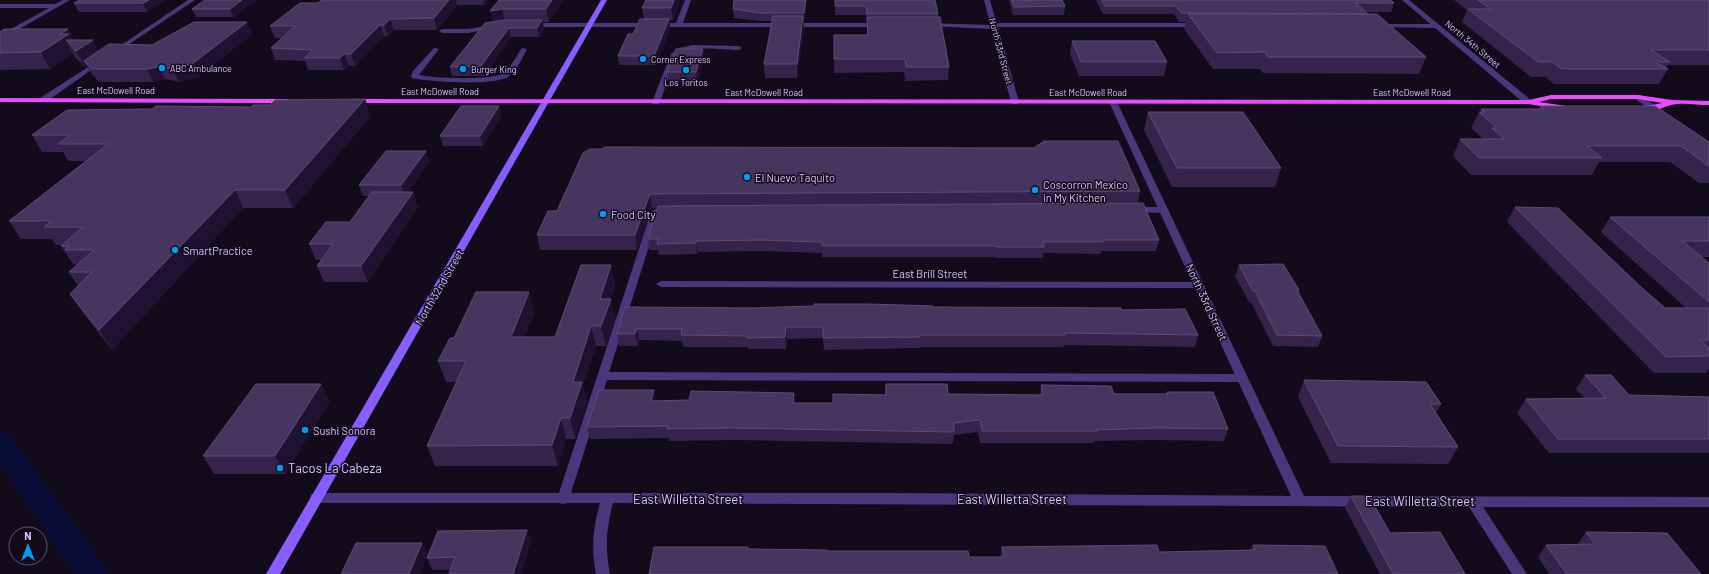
<svg xmlns="http://www.w3.org/2000/svg" width="1709" height="574" viewBox="0 0 1709 574" font-family="Barlow,sans-serif">
  <rect width="100%" height="100%" fill="#120b1c"/>
  <g fill="none" stroke-linecap="round" stroke-linejoin="round">
    <path fill="#080e38" fill-rule="evenodd" d="M 0,432 L 10,435 L 103,564 L 108,574 L 74,574 L 0,464 Z"/>
    <path fill="#4a367b" fill-rule="evenodd" d="M 685,0 L 691,0 L 683,23 L 880,23 L 883,25 L 880,27 L 531,27 L 528,25 L 531,23 L 676,23 Z
      M 928,23 L 991,25 L 994,23 L 1199,23 L 1202,25 L 1199,27 L 997,27 L 994,29 L 926,26 L 925,25 Z
      M 1379,24 L 1437,24 L 1440,26 L 1437,28 L 1377,27 L 1377,25 Z
      M 493,25 L 495,26 L 495,28 L 468,33 L 442,33 L 439,31 L 442,29 L 468,29 Z
      M 693,45 L 739,46 L 742,48 L 739,50 C 722,50 689,44 676,56 L 660,102 L 659,104 L 653,104 L 652,102 L 671,54 L 679,48 Z
      M 434,48 L 439,49 L 419,75 C 433,78 493,81 503,73 C 512,67 516,56 522,48 L 527,49 C 522,58 517,71 508,77 C 492,86 431,82 412,78 L 411,76 L 413,71 Z
      M 1133,207 L 1165,207 L 1169,210 L 1165,213 L 1130,212 L 1129,210 Z
      M 655,209 L 669,209 L 673,212 L 669,215 L 659,215 L 609,372 L 1242,374 L 1246,375 L 1248,378 L 1246,381 L 1242,382 L 607,380 L 569,499 L 568,503 L 563,504 L 558,503 L 557,499 L 651,212 Z"/>
    <path fill="#4a367b" fill-rule="evenodd" d="M 63,0 L 70,0 L 0,40 L 0,35 L 49,8 L 0,8 L 0,4 L 55,4 Z
      M 188,0 L 195,0 L 116,53 L 111,52 Z
      M 984,0 L 990,0 L 1019,102 L 1018,104 L 1012,104 L 1011,102 Z
      M 1402,0 L 1409,0 L 1531,100 L 1531,104 L 1525,104 Z
      M 99,60 L 102,62 L 101,63 L 46,102 L 40,102 L 40,98 Z
      M 1635,95 L 1641,95 L 1665,113 L 1661,115 L 1658,115 L 1635,99 Z
      M 1110,100 L 1116,100 L 1117,102 L 1304,496 L 1709,497 L 1709,507 L 1483,507 L 1527,574 L 1512,574 L 1469,507 L 613,503 C 606,528 605,549 610,574 L 596,574 C 591,549 593,528 600,503 L 316,503 L 311,502 L 310,498 L 311,494 L 316,493 L 899,493 L 1291,496 L 1195,288 L 661,287 L 656,284 L 661,281 L 1192,282 L 1109,102 Z"/>
    <path fill="#895dff" fill-rule="evenodd" d="M 601,0 L 607,0 L 280,574 L 266,574 Z"/>
    <path fill="#e94dff" fill-rule="evenodd" d="M 1551,95 L 1638,95 L 1672,100 L 1709,101 L 1709,105 C 1697,105 1682,102 1671,105 C 1663,107 1649,115 1641,109 L 1642,107 L 1662,103 L 1638,99 L 1551,99 L 1539,102 L 1567,106 L 1567,110 L 1564,110 L 1528,104 L 354,103 L 350,101 L 354,99 L 1529,100 Z
      M 0,98 L 288,99 L 292,101 L 288,103 L 0,102 Z"/>
  </g>
  <path fill="#35234b" d="M 166,0 L 147,12 L 79,12 L 74,3 Z
    M 256,0 L 234,17 L 196,17 L 192,9 Z
    M 322,0 L 488,0 L 484,5 L 457,5 L 437,30 L 394,30 L 388,36 L 384,36 L 355,66 L 349,66 L 344,70 L 308,70 L 305,61 L 275,60 L 271,48 L 282,38 L 275,38 L 270,26 L 318,3 Z
    M 499,0 L 563,0 L 549,22 L 543,22 L 544,29 L 539,37 L 511,37 L 484,76 L 452,76 L 450,67 L 493,21 L 490,11 Z
    M 680,0 L 673,20 L 669,20 L 670,28 L 656,65 L 619,65 L 618,56 L 644,19 L 642,8 Z
    M 734,0 L 806,0 L 806,5 L 804,22 L 803,22 L 804,29 L 797,78 L 765,78 L 764,64 L 772,21 L 761,21 L 734,18 L 733,9 Z
    M 835,0 L 938,14 L 938,17 L 949,67 L 948,80 L 905,81 L 904,72 L 834,73 L 834,59 L 867,35 L 867,22 L 866,15 L 835,15 Z
    M 1009,0 L 1062,0 L 1065,6 L 1064,15 L 1013,15 Z
    M 1096,0 L 1391,0 L 1394,3 L 1391,12 L 1366,12 L 1426,57 L 1419,74 L 1263,73 L 1260,69 L 1213,69 L 1184,29 L 1186,22 L 1179,22 L 1174,14 L 1103,14 Z
    M 1454,0 L 1709,0 L 1709,65 L 1668,65 L 1666,68 L 1668,69 L 1659,84 L 1554,84 L 1545,77 L 1531,77 L 1462,22 L 1467,10 Z
    M 247,22 L 252,34 L 198,77 L 179,82 L 165,79 L 153,82 L 99,82 L 91,73 L 87,66 L 85,67 L 74,56 L 73,54 L 50,69 L 0,70 L 0,32 L 74,40 L 99,51 L 152,45 Z
    M 1072,41 L 1167,62 L 1164,76 L 1079,76 L 1070,54 Z
    M 703,49 L 704,58 L 697,82 L 669,82 L 667,72 Z
    M 499,106 L 501,116 L 483,146 L 443,146 L 440,136 Z
    M 1540,106 L 1709,142 L 1709,183 L 1699,183 L 1670,162 L 1599,162 L 1592,175 L 1471,175 L 1453,156 L 1460,139 L 1483,139 L 1471,128 L 1479,112 L 1480,112 L 1481,109 L 1539,109 Z
    M 1148,112 L 1281,168 L 1275,187 L 1172,187 L 1144,130 Z
    M 371,116 L 293,208 L 243,208 L 112,350 L 83,313 L 70,294 L 78,286 L 69,272 L 76,266 L 75,264 L 73,264 L 61,246 L 62,245 L 56,245 L 52,239 L 21,239 L 9,221 L 86,161 L 68,161 L 63,152 L 42,152 L 32,135 Z
    M 583,153 L 1140,191 L 1138,203 L 1159,240 L 1156,251 L 1101,251 L 1101,254 L 1043,253 L 1043,258 L 995,258 L 994,257 L 822,257 L 822,253 L 762,251 L 698,252 L 697,254 L 659,255 L 658,250 L 649,250 L 648,239 L 658,208 L 652,208 L 637,250 L 540,250 L 537,235 L 557,211 Z
    M 429,161 L 408,192 L 413,192 L 418,207 L 368,282 L 324,282 L 317,266 L 321,260 L 316,260 L 309,244 L 350,222 L 369,196 L 363,196 L 359,185 Z
    M 1515,207 L 1642,288 L 1665,308 L 1686,308 L 1601,232 L 1610,217 L 1709,217 L 1709,257 L 1701,257 L 1709,263 L 1709,369 L 1706,373 L 1654,373 L 1507,222 Z
    M 611,265 L 615,285 L 610,299 L 615,319 L 606,346 L 596,346 L 583,385 L 587,402 L 575,439 L 566,439 L 558,466 L 435,466 L 427,446 L 457,382 L 446,382 L 438,361 L 454,338 L 535,311 L 524,337 L 555,337 Z
    M 1239,265 L 1299,290 L 1298,293 L 1322,336 L 1318,347 L 1273,346 L 1251,302 L 1249,302 L 1235,276 Z
    M 625,307 L 750,308 L 933,307 L 1122,310 L 1198,335 L 1195,347 L 1064,345 L 1063,347 L 920,347 L 919,348 L 824,350 L 823,338 L 787,339 L 786,349 L 748,349 L 748,347 L 683,347 L 682,341 L 639,340 L 638,346 L 619,346 L 617,334 Z
    M 1585,375 L 1629,395 L 1709,397 L 1709,453 L 1549,453 L 1517,413 L 1526,399 L 1585,399 L 1576,389 Z
    M 1304,380 L 1441,404 L 1436,413 L 1458,447 L 1448,464 L 1331,463 L 1298,397 Z
    M 886,384 L 948,394 L 1040,395 L 1041,385 L 1114,394 L 1166,394 L 1167,392 L 1228,429 L 1224,441 L 1154,440 L 1094,441 L 1094,443 L 980,443 L 978,432 L 954,435 L 953,443 L 951,443 L 951,444 L 734,440 L 669,441 L 669,438 L 590,439 L 587,427 L 656,401 L 689,400 L 794,393 L 795,403 L 833,403 L 885,395 Z
    M 330,401 L 285,474 L 214,474 L 203,456 Z
    M 1351,496 L 1390,533 L 1465,574 L 1380,574 L 1345,508 Z
    M 1586,532 L 1701,574 L 1549,574 L 1538,557 L 1546,545 L 1577,545 Z
    M 531,542 L 521,574 L 449,574 L 450,570 L 432,570 L 427,558 Z
    M 1253,545 L 1338,574 L 649,574 L 748,549 L 827,551 L 969,557 L 1000,557 L 1002,547 L 1159,552 L 1250,550 Z"/>
  <path fill="#1f1230" d="M 149,0 L 166,0 L 147,12 L 143,3 Z
    M 242,0 L 256,0 L 234,17 L 230,9 Z
    M 449,0 L 456,0 L 457,5 L 437,30 L 434,18 Z
    M 483,0 L 488,0 L 484,5 Z
    M 552,0 L 563,0 L 549,22 L 546,9 Z
    M 674,0 L 680,0 L 673,20 L 671,8 Z
    M 806,0 L 806,5 L 804,22 L 804,13 Z
    M 502,9 L 505,22 L 493,23 L 490,11 Z
    M 803,16 L 804,29 L 797,78 L 797,64 Z
    M 390,19 L 394,30 L 388,36 L 384,25 Z
    M 669,19 L 670,28 L 656,65 L 654,56 Z
    M 542,20 L 544,29 L 539,37 L 537,28 Z
    M 247,22 L 252,34 L 198,77 L 179,82 L 173,69 Z
    M 380,25 L 384,36 L 355,66 L 351,54 Z
    M 509,28 L 511,37 L 484,76 L 481,66 Z
    M 68,29 L 77,45 L 93,40 L 101,56 L 84,61 L 87,66 L 85,67 L 76,51 L 66,40 L 73,54 L 50,69 L 41,52 L 60,34 Z
    M 703,49 L 704,58 L 697,82 L 696,72 Z
    M 344,54 L 349,66 L 344,70 L 340,58 Z
    M 159,67 L 165,79 L 153,82 L 147,69 Z
    M 365,99 L 371,116 L 293,208 L 285,190 Z
    M 499,106 L 501,116 L 483,146 L 480,136 Z
    M 426,151 L 429,161 L 405,196 L 401,185 Z
    M 235,190 L 243,208 L 112,350 L 99,330 Z
    M 413,192 L 418,207 L 368,282 L 361,266 Z
    M 650,194 L 652,208 L 637,250 L 635,235 Z
    M 696,241 L 698,252 L 697,254 L 696,243 Z
    M 611,265 L 615,285 L 607,309 L 611,299 L 615,319 L 606,346 L 601,326 L 600,299 Z
    M 529,292 L 535,311 L 517,357 L 511,337 Z
    M 591,326 L 596,346 L 583,385 L 587,402 L 575,439 L 570,418 L 573,382 Z
    M 786,327 L 787,339 L 786,349 L 785,337 Z
    M 637,329 L 639,340 L 638,346 L 635,334 Z
    M 321,384 L 330,401 L 285,474 L 275,456 Z
    M 654,390 L 656,402 L 651,401 Z
    M 794,393 L 795,404 L 793,403 Z
    M 561,418 L 566,439 L 558,466 L 552,445 Z
    M 527,530 L 531,542 L 521,574 L 513,574 Z
    M 422,543 L 428,555 L 420,574 L 409,574 Z"/>
  <path fill="#46355e" stroke="#5e4c77" d="M 80,0 L 149,0 L 143,3 L 74,3 Z
    M 205,0 L 242,0 L 230,9 L 192,9 Z
    M 322,0 L 449,0 L 434,18 L 390,19 L 384,25 L 380,25 L 351,54 L 344,54 L 340,58 L 304,58 L 313,50 L 271,48 L 295,26 L 270,26 L 300,3 L 318,3 Z
    M 499,0 L 552,0 L 546,9 L 502,9 L 490,11 Z
    M 646,0 L 674,0 L 671,8 L 642,8 Z
    M 734,0 L 806,0 L 804,13 L 760,13 L 733,9 Z
    M 835,0 L 935,0 L 938,14 L 867,14 L 866,6 L 835,6 Z
    M 1012,0 L 1062,0 L 1065,6 L 1014,7 Z
    M 1102,0 L 1391,0 L 1394,3 L 1356,3 L 1368,14 L 1181,13 L 1176,6 L 1105,6 Z
    M 1478,0 L 1709,0 L 1709,50 L 1651,50 L 1670,62 L 1655,62 L 1668,69 L 1562,69 L 1552,62 L 1538,62 L 1468,9 L 1491,9 Z
    M 1188,14 L 1377,14 L 1426,57 L 1268,57 L 1265,52 L 1217,53 Z
    M 773,16 L 803,16 L 797,64 L 764,64 Z
    M 867,17 L 940,17 L 949,67 L 906,67 L 905,59 L 834,59 L 834,35 L 868,35 Z
    M 640,19 L 669,19 L 654,56 L 618,56 L 628,34 L 633,34 Z
    M 503,20 L 542,20 L 537,28 L 509,28 L 481,66 L 450,67 L 485,23 Z
    M 194,22 L 247,22 L 192,64 L 173,69 L 159,67 L 147,69 L 92,69 L 84,61 L 109,44 L 152,45 Z
    M 4,29 L 68,29 L 60,34 L 69,34 L 41,52 L 0,53 L 0,32 Z
    M 66,40 L 93,40 L 76,51 Z
    M 1072,41 L 1155,41 L 1167,62 L 1081,62 Z
    M 676,49 L 703,49 L 696,72 L 667,72 Z
    M 365,99 L 285,190 L 235,190 L 99,330 L 70,294 L 92,272 L 69,272 L 94,250 L 65,250 L 69,246 L 61,246 L 83,227 L 44,227 L 51,221 L 9,221 L 108,144 L 58,144 L 70,135 L 32,135 L 67,110 L 152,109 L 156,106 L 251,107 L 253,105 L 270,105 L 275,100 Z
    M 461,106 L 499,106 L 480,136 L 440,136 Z
    M 1540,106 L 1655,106 L 1709,142 L 1709,166 L 1681,146 L 1587,146 L 1602,158 L 1479,158 L 1460,139 L 1504,139 L 1492,128 L 1497,128 L 1479,112 L 1485,112 L 1481,109 L 1544,109 Z
    M 1148,112 L 1243,112 L 1281,168 L 1177,168 Z
    M 1044,141 L 1118,141 L 1140,191 L 650,194 L 635,235 L 537,235 L 548,211 L 557,211 L 583,153 L 590,149 L 603,149 L 604,147 L 1034,148 Z
    M 386,151 L 426,151 L 401,185 L 359,185 Z
    M 372,192 L 413,192 L 361,266 L 317,266 L 333,244 L 309,244 L 326,222 L 350,222 Z
    M 1143,203 L 1159,240 L 1102,240 L 1103,242 L 1043,242 L 1044,247 L 996,247 L 996,246 L 822,246 L 822,242 L 761,240 L 696,241 L 696,243 L 657,244 L 658,239 L 648,239 L 658,206 Z
    M 1515,207 L 1558,208 L 1642,288 L 1665,308 L 1709,308 L 1709,340 L 1700,340 L 1709,348 L 1709,356 L 1666,357 Z
    M 1610,217 L 1709,217 L 1709,241 L 1682,241 L 1709,263 L 1709,302 Z
    M 1283,264 L 1299,290 L 1297,290 L 1322,336 L 1277,335 L 1255,291 L 1253,291 L 1239,265 Z
    M 581,265 L 611,265 L 600,299 L 611,299 L 601,326 L 591,326 L 573,382 L 582,382 L 570,418 L 561,418 L 552,445 L 427,446 L 466,361 L 438,361 L 450,338 L 454,338 L 476,292 L 529,292 L 511,337 L 555,337 Z
    M 814,304 L 868,304 L 933,306 L 933,307 L 1121,308 L 1122,310 L 1185,309 L 1198,335 L 1065,333 L 1065,335 L 920,335 L 920,337 L 823,338 L 823,327 L 786,327 L 785,337 L 747,338 L 747,336 L 681,335 L 682,329 L 637,329 L 635,334 L 617,334 L 625,307 L 750,308 L 814,306 Z
    M 1585,375 L 1611,375 L 1629,395 L 1709,397 L 1709,439 L 1558,439 L 1526,399 L 1606,398 Z
    M 1304,380 L 1426,382 L 1441,404 L 1430,404 L 1458,447 L 1338,446 Z
    M 256,384 L 321,384 L 275,456 L 203,456 Z
    M 886,384 L 947,384 L 948,394 L 1043,395 L 1041,385 L 1111,386 L 1114,394 L 1168,394 L 1167,392 L 1213,392 L 1228,429 L 1158,428 L 1096,430 L 1097,431 L 982,431 L 980,420 L 954,423 L 954,431 L 951,431 L 952,432 L 732,428 L 667,429 L 668,426 L 587,427 L 599,390 L 654,390 L 651,401 L 689,400 L 691,391 L 794,393 L 793,403 L 833,403 L 833,394 L 886,395 Z
    M 1351,496 L 1369,496 L 1390,533 L 1440,532 L 1465,574 L 1393,574 Z
    M 527,530 L 513,574 L 449,574 L 455,557 L 427,558 L 438,531 Z
    M 1586,532 L 1667,533 L 1701,574 L 1567,574 L 1546,545 L 1595,544 Z
    M 356,543 L 422,543 L 409,574 L 341,574 Z
    M 1157,545 L 1159,552 L 1255,550 L 1253,545 L 1325,546 L 1338,574 L 649,574 L 654,547 L 748,547 L 748,549 L 827,550 L 827,551 L 968,551 L 969,557 L 1004,557 L 1002,547 Z"/>
  <g fill="#009df1" stroke="#120b1c" stroke-width="1.5">
    <circle cx="643" cy="59" r="4"/>
    <circle cx="162" cy="68" r="4"/>
    <circle cx="463" cy="69" r="4"/>
    <circle cx="686" cy="70" r="4"/>
    <circle cx="747" cy="177" r="4"/>
    <circle cx="1035" cy="190" r="4"/>
    <circle cx="603" cy="214" r="4"/>
    <circle cx="175" cy="250" r="4"/>
    <circle cx="305" cy="430" r="4"/>
    <circle cx="280" cy="468" r="4"/>
  </g>
  <g text-anchor="middle" dominant-baseline="central" stroke-width="3" stroke-linejoin="round" paint-order="stroke">
    <g font-size="9" fill="#dbc6ff" stroke="#120b1c">
      <text transform="translate(1473 44) rotate(40)">North 34th Street</text>
      <text transform="translate(1001 51) rotate(75)">North 33rd Street</text>
      <text x="116" y="90">East McDowell Road</text>
      <text x="440" y="91">East McDowell Road</text>
      <text x="764" y="92">East McDowell Road</text>
      <text x="1088" y="92">East McDowell Road</text>
      <text x="1412" y="92">East McDowell Road</text>
    </g>
    <g font-size="9" fill="#dbc6ff" stroke="#120b1c" text-anchor="start">
      <text x="651" y="59">Corner Express</text>
      <text x="170" y="68">ABC Ambulance</text>
      <text x="471" y="69">Burger King</text>
      <text x="686" y="82" text-anchor="middle">Los Toritos</text>
    </g>
    <g font-size="11" fill="#dbc6ff" stroke="#120b1c" text-anchor="start">
      <text x="755" y="177">El Nuevo Taquito</text>
      <text x="1043" y="184">Coscorron Mexico<tspan x="1043" dy="13">in My Kitchen</tspan></text>
      <text x="611" y="214">Food City</text>
      <text x="183" y="250">SmartPractice</text>
      <text x="313" y="430">Sushi Sonora</text>
    </g>
    <g font-size="11" fill="#dbc6ff" stroke="#120b1c">
      <text x="930" y="273">East Brill Street</text>
      <text transform="translate(439 287) rotate(-60)">North 32nd Street</text>
      <text transform="translate(1207 302) rotate(65)">North 33rd Street</text>
    </g>
    <g font-size="13" fill="#dbc6ff" stroke="#120b1c" text-anchor="start">
      <text x="288" y="468">Tacos La Cabeza</text>
    </g>
    <g font-size="13" fill="#dbc6ff" stroke="#120b1c">
      <text x="688" y="499">East Willetta Street</text>
      <text x="1012" y="499">East Willetta Street</text>
      <text x="1420" y="501">East Willetta Street</text>
    </g>
  </g>
  <g transform="translate(28 546)"><circle r="19" fill="#120b1c" stroke="#625677"/>
  <path d="M0-3L7 15L0 10L-7 15Z" fill="#009df1"/>
  <text y="-6" font-size="11" font-weight="bold" text-anchor="middle" fill="#dbc6ff">N</text>
  </g>
</svg>
